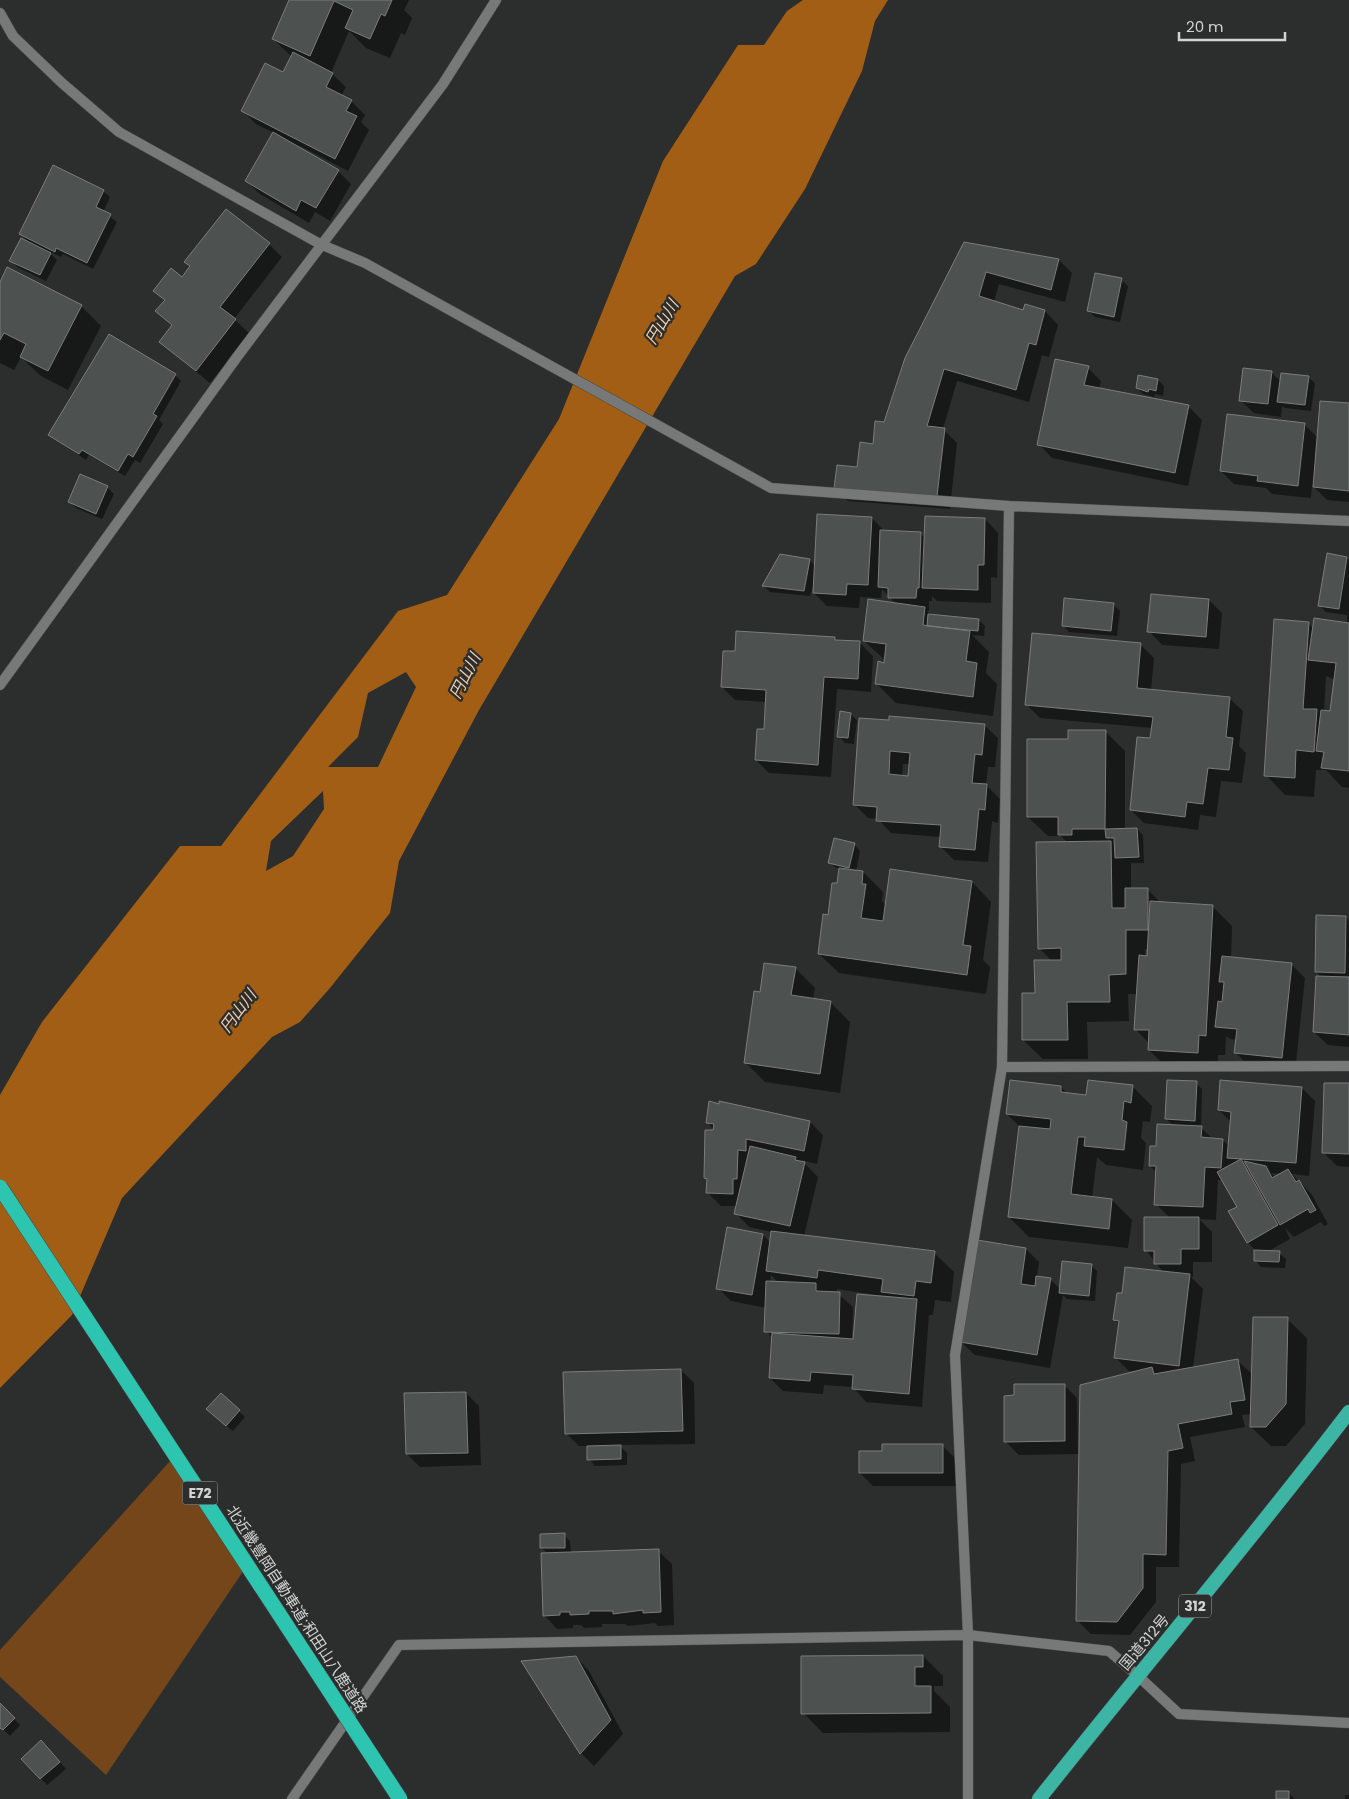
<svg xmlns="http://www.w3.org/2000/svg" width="1349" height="1799" viewBox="0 0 1349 1799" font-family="Poppins,'Noto Sans JP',sans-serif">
  <rect width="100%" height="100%" fill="#2b2e2d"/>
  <path fill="#74461a" d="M 171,1460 L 246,1567 L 106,1775 L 0,1677 L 0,1650 Z"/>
  <path fill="#a25e14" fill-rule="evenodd" d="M 803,0 L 888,0 L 875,21 L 862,71 L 805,189 L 756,264 L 735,276 L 479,710 L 399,861 L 390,913 L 330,988 L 300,1022 L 272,1037 L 122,1198 L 72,1315 L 0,1388 L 0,1095 L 42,1022 L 180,846 L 221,846 L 398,611 L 447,595 L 559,419 L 663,161 L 738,45 L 764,45 L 787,11 ZM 406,672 L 416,687 L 378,767 L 328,767 L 358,737 L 368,693 ZM 323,791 L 324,809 L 293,856 L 266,871 L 271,841 Z"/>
  <path fill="#0007" fill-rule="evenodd" d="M 290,0 L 409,0 L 404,10 L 412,18 L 405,35 L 401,33 L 390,58 L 366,48 L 349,31 L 331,73 L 346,87 L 341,96 L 351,101 L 365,115 L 361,122 L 369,130 L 348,171 L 300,146 L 299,148 L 338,171 L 351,184 L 330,221 L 315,212 L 309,223 L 260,194 L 246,181 L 274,133 L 256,124 L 243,111 L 284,74 L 292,57 L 273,39 Z
    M 103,191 L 110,197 L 103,212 L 117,222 L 93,269 L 63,254 L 61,257 L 48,251 L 57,260 L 46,281 L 17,267 L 11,260 L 29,243 L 20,234 Z
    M 965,243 L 1059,260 L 1072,273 L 1065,302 L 999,284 L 994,302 L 1024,311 L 1045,311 L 1058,325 L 1049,357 L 1042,355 L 1029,402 L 957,381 L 943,429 L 957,443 L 950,509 L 848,501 L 835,488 L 858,469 L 874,445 Z
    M 269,244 L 282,257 L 234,319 L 249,333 L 210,383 L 160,342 L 173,327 L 157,311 L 165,301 L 155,291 Z
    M 1121,280 L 1128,286 L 1120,322 L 1095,317 L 1088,310 Z
    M 0,285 L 81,306 L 101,326 L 68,390 L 41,376 L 21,357 L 14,370 L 0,363 Z
    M 1088,368 L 1101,381 L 1099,389 L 1188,406 L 1202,420 L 1188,486 L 1052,458 L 1039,444 Z
    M 1271,372 L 1281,382 L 1308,377 L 1315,383 L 1311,411 L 1285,408 L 1282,406 L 1281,417 L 1254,413 L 1240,400 Z
    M 175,375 L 181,381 L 159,420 L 163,424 L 140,463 L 135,460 L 125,476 L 89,455 L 86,460 L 50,435 Z
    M 1158,380 L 1164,386 L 1163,396 L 1155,394 L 1154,397 L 1143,394 L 1137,388 Z
    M 1349,405 L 1349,502 L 1327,500 L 1312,485 L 1311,498 L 1272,494 L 1266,488 L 1234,484 L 1221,471 L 1304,424 L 1318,438 Z
    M 107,487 L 114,494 L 102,519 L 76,508 L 69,502 Z
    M 872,518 L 885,532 L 920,533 L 925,538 L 985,519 L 998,533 L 997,578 L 991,577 L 991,603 L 937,601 L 932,596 L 932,601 L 929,601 L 929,611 L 927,611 L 931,615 L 979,620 L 985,626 L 984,636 L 972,635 L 989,652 L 986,673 L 997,684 L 993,716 L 896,703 L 876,683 L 886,661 L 864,641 L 896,604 L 882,589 L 881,598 L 860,597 L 859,608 L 827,606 L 814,593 L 814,582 L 810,596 L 770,592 L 764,586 L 810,560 L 815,566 Z
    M 1347,558 L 1349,560 L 1349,624 L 1347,622 L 1347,615 L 1326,612 L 1320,606 Z
    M 1209,600 L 1222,613 L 1219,649 L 1162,645 L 1149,631 Z
    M 1113,604 L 1120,611 L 1117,636 L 1069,632 L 1063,625 Z
    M 1308,623 L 1314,629 L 1349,624 L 1349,788 L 1342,787 L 1326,770 L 1316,770 L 1314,797 L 1285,795 L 1266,775 ZM 1326,676 L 1335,680 L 1331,713 L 1324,712 Z
    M 835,638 L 838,642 L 860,643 L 873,656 L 871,692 L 837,689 L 831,777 L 769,773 L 756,760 L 765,730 L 766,702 L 735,700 L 722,687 Z
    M 1140,644 L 1154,658 L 1151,690 L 1229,698 L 1243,711 L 1239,746 L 1246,753 L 1242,783 L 1221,781 L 1216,817 L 1200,815 L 1198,830 L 1144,823 L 1131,810 L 1152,728 L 1040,718 L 1027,705 Z
    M 850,714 L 857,720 L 854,744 L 845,743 L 839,736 Z
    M 860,719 L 984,725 L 998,738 L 995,767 L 988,767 L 986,785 L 1000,799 L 998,823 L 992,821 L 988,862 L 954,860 L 941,847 L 941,837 L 891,833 L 878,819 L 868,818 L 855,805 ZM 903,764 L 910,764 L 909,777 L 902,777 Z
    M 1105,731 L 1125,751 L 1125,829 L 1137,829 L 1143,835 L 1144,863 L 1131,863 L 1131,889 L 1147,889 L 1161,903 L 1212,906 L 1232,926 L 1231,958 L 1292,965 L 1305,978 L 1295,1071 L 1249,1066 L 1236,1053 L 1237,1040 L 1230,1039 L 1226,1036 L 1225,1055 L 1218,1055 L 1217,1072 L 1169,1070 L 1149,1050 L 1149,1043 L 1135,1029 L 1138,994 L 1128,994 L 1129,1021 L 1087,1022 L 1088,1059 L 1043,1059 L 1023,1040 L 1036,994 L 1052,961 L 1039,948 L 1068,843 L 1061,836 L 1048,836 L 1028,817 L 1070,740 ZM 1145,949 L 1149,949 L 1148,957 L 1145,957 Z
    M 854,844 L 860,851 L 856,871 L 863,872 L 883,892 L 882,901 L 886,906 L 972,882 L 991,902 L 983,960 L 990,967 L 986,994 L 839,973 L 819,954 L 838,885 L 840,870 L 829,863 Z
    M 1346,917 L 1349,921 L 1349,1047 L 1328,1045 L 1314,1032 L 1321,977 L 1316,972 Z
    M 795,968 L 815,988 L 813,999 L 830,1002 L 850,1022 L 840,1093 L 765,1082 L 745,1062 L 761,993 Z
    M 1196,1083 L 1202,1089 L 1201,1128 L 1213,1139 L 1223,1140 L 1230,1147 L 1231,1122 L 1219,1110 L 1302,1088 L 1315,1101 L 1309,1176 L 1292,1174 L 1312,1195 L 1328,1224 L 1324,1226 L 1321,1222 L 1294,1237 L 1285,1228 L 1290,1239 L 1267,1252 L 1279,1253 L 1286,1259 L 1285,1268 L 1261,1267 L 1255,1260 L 1255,1250 L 1248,1242 L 1238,1207 L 1223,1180 L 1218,1180 L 1216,1220 L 1199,1219 L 1212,1232 L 1212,1262 L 1193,1262 L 1193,1277 L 1191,1277 L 1203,1289 L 1193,1368 L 1237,1360 L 1253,1375 L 1287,1319 L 1307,1338 L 1305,1424 L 1286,1446 L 1271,1446 L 1251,1427 L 1252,1414 L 1242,1415 L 1245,1427 L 1190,1437 L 1195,1461 L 1181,1464 L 1179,1567 L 1156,1567 L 1156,1602 L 1130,1635 L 1091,1634 L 1077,1620 L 1080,1454 L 1019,1455 L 1005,1441 L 1064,1385 L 1077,1398 L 1078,1452 L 1080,1452 L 1136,1372 L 1129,1371 L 1116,1358 L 1120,1325 L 1114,1319 L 1123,1295 L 1163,1272 L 1146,1250 L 1170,1218 L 1156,1204 L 1157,1173 L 1150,1166 L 1157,1148 L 1174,1126 L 1166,1119 ZM 1271,1173 L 1283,1174 L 1275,1177 Z
    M 1349,1085 L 1349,1167 L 1337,1166 L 1324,1153 Z
    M 1132,1086 L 1152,1106 L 1150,1122 L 1143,1121 L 1141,1138 L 1146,1143 L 1143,1170 L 1106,1165 L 1097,1157 L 1092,1198 L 1112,1200 L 1132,1220 L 1128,1248 L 1029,1237 L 1009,1217 L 1020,1127 L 1007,1114 L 1061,1087 L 1068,1094 L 1087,1096 Z
    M 707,1122 L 810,1122 L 823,1135 L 817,1164 L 801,1160 L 818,1177 L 804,1236 L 934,1253 L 954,1272 L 951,1302 L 935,1300 L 933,1315 L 929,1315 L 922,1407 L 866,1402 L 853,1387 L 824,1385 L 823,1394 L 783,1391 L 770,1378 L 773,1338 L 766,1331 L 766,1308 L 731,1301 L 718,1288 L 763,1235 L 771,1243 L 772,1232 L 749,1227 L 736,1213 L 737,1206 L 721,1206 L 707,1192 L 708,1180 L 705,1178 L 714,1130 ZM 771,1275 L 779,1283 L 770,1282 ZM 837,1289 L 883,1296 L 854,1341 L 852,1340 L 853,1307 L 837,1293 Z
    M 1026,1249 L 1039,1262 L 1037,1277 L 1050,1279 L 1061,1290 L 1091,1265 L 1097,1271 L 1095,1301 L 1067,1299 L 1063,1295 L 1050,1368 L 975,1355 L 961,1342 Z
    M 681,1370 L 694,1383 L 695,1444 L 619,1445 L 627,1453 L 627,1465 L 595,1466 L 589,1459 L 589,1446 L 579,1446 L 566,1433 Z
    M 466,1393 L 479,1406 L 481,1465 L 420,1467 L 407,1454 Z
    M 221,1395 L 245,1417 L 233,1431 L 214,1415 Z
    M 943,1446 L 956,1459 L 956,1486 L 873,1486 L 860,1473 L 883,1452 Z
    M 564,1535 L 570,1541 L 571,1553 L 658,1551 L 672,1564 L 674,1625 L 658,1626 L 655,1623 L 628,1626 L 625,1624 L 602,1624 L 602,1627 L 584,1628 L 581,1625 L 573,1625 L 573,1628 L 557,1629 L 544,1615 L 548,1554 L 542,1548 Z
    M 923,1656 L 943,1676 L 943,1686 L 934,1686 L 934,1691 L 950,1707 L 950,1732 L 823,1733 L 803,1713 Z
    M 576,1657 L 589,1671 L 623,1734 L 594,1766 L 581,1753 L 523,1662 Z
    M 0,1705 L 20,1725 L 10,1736 L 0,1726 Z
    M 47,1748 L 66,1769 L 47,1785 L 23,1759 Z
    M 1288,1792 L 1295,1799 L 1277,1799 Z
    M 1345,1795 L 1349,1795 L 1349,1799 L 1345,1799 Z"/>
  <path fill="#4d5150" stroke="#7a7d7d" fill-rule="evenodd" d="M 289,0 L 392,0 L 385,16 L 381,14 L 370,39 L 345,28 L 353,10 L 334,1 L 310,56 L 272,39 Z
    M 293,52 L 333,73 L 326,87 L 352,100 L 346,111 L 357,116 L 335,159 L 241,111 L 265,63 L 283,72 Z
    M 273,132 L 339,170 L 316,208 L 301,200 L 296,211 L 245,181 Z
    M 53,165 L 104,190 L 96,207 L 111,214 L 87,263 L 56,248 L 55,252 L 19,234 Z
    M 226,209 L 270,243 L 220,307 L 236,319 L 196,371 L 159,342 L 172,325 L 155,311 L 165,300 L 153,291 L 171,268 L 182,277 L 190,266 L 184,262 Z
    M 21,238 L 51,253 L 40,275 L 9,261 Z
    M 964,242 L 1059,259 L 1051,290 L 986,272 L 979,296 L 1023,310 L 1025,304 L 1045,310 L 1036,345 L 1029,343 L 1016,390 L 944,369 L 927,426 L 945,428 L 937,496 L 834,488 L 837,465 L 857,467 L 860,442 L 873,444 L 875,421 L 884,422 L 905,358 Z
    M 7,267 L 82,305 L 48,371 L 20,357 L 26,344 L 4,333 L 0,340 L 0,282 Z
    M 1095,273 L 1122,278 L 1114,317 L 1087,311 Z
    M 109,334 L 176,374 L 153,414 L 157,416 L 133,457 L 128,454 L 118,471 L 82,450 L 79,454 L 48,435 Z
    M 1055,359 L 1089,366 L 1084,385 L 1189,405 L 1175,473 L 1037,445 Z
    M 1243,368 L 1272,371 L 1268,404 L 1239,401 Z
    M 1281,373 L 1309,376 L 1305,405 L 1277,402 Z
    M 1138,375 L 1158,379 L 1156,391 L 1149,389 L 1148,392 L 1136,388 Z
    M 1320,401 L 1349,403 L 1349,491 L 1313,487 Z
    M 1227,414 L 1305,423 L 1298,486 L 1257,481 L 1258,476 L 1220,471 Z
    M 80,474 L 108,486 L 96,514 L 68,502 Z
    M 817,514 L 872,517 L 868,585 L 847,584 L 846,595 L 813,593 Z
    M 925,516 L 985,518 L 984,565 L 978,565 L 978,590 L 922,588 Z
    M 880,530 L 921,532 L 919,588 L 917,588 L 916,598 L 888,598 L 888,588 L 878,587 Z
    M 1327,553 L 1347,557 L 1339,609 L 1318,606 Z
    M 780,554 L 810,559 L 804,591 L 762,586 Z
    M 1151,594 L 1209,599 L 1206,637 L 1147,632 Z
    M 1064,598 L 1114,603 L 1111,631 L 1062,626 Z
    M 868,599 L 925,607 L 923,625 L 970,631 L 966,661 L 977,663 L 973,697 L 875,684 L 878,661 L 884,663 L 886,644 L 863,641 Z
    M 928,614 L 979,619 L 978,631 L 927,626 Z
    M 1314,618 L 1349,623 L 1349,771 L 1321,768 L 1324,752 L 1316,751 L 1321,710 L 1330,711 L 1336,663 L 1308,660 Z
    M 1274,619 L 1309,622 L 1303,709 L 1317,709 L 1314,752 L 1296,750 L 1295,778 L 1264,776 Z
    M 736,631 L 835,637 L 835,640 L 860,641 L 858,679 L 824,677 L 818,765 L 755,760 L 757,729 L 764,729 L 766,690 L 721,687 L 723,651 L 735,651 Z
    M 1032,633 L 1141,643 L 1137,688 L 1230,697 L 1226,737 L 1233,738 L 1229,770 L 1208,768 L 1203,804 L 1187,802 L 1185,817 L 1130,810 L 1137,737 L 1150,738 L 1153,717 L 1025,705 Z
    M 840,711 L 851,713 L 848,738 L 837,737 Z
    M 889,716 L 985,724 L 982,755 L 975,754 L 972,783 L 987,784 L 985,810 L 979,809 L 975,850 L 939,847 L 941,825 L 876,821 L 877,807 L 853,805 L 859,718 L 889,720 ZM 890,751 L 910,753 L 908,776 L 889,774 Z
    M 1068,730 L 1106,730 L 1105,829 L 1072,829 L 1072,835 L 1058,835 L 1058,817 L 1027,817 L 1027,739 L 1068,739 Z
    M 1137,828 L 1139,857 L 1115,858 L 1114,838 L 1106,838 L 1105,829 Z
    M 834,838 L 855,843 L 849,868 L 828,863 Z
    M 1111,841 L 1112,908 L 1125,908 L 1125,888 L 1148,888 L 1148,930 L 1126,930 L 1126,974 L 1109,975 L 1110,1002 L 1067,1002 L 1068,1040 L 1022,1040 L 1022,993 L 1035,993 L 1034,960 L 1061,960 L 1061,948 L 1038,949 L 1036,842 Z
    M 839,868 L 863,871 L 862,884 L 866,884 L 861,918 L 883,921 L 890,869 L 972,881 L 963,945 L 971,946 L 967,975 L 818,954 L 823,914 L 828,915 L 832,883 L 837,883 Z
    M 1150,901 L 1213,905 L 1206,1036 L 1199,1035 L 1198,1053 L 1148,1050 L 1149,1030 L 1134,1030 L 1139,955 L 1147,956 Z
    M 1316,915 L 1346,916 L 1345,973 L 1315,972 Z
    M 1222,956 L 1292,963 L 1282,1058 L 1234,1053 L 1237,1029 L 1215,1027 L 1218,1001 L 1222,1002 L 1224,982 L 1219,982 Z
    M 764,963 L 796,967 L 791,995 L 831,1001 L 820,1074 L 744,1063 L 754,991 L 760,992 Z
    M 1316,976 L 1349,977 L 1349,1035 L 1313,1032 Z
    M 1010,1080 L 1061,1086 L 1061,1092 L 1086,1095 L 1088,1080 L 1133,1085 L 1131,1103 L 1124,1101 L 1122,1120 L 1127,1122 L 1124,1150 L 1084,1146 L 1085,1137 L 1078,1137 L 1071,1194 L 1112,1199 L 1109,1229 L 1008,1217 L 1019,1126 L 1050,1129 L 1051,1119 L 1006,1114 Z
    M 1167,1080 L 1197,1081 L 1195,1121 L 1165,1119 Z
    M 1220,1080 L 1302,1087 L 1296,1163 L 1227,1158 L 1231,1112 L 1218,1110 Z
    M 1324,1083 L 1349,1083 L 1349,1154 L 1322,1153 Z
    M 709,1101 L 719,1104 L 719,1101 L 810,1121 L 804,1151 L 746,1139 L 746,1151 L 738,1150 L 737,1179 L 733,1179 L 733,1194 L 706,1193 L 707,1179 L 704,1178 L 705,1130 L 713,1130 L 714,1124 L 706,1123 Z
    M 1157,1124 L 1202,1126 L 1201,1137 L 1223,1139 L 1221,1168 L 1205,1167 L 1203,1207 L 1154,1205 L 1156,1166 L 1149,1166 L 1150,1146 L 1156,1146 Z
    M 750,1146 L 796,1157 L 795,1160 L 805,1162 L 790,1226 L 734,1214 Z
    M 1241,1159 L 1278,1225 L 1247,1243 L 1228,1211 L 1237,1207 L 1217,1172 Z
    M 1244,1161 L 1266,1166 L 1272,1178 L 1288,1169 L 1296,1182 L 1299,1180 L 1316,1210 L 1310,1213 L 1308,1209 L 1280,1225 Z
    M 1144,1217 L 1199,1217 L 1199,1249 L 1181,1249 L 1181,1264 L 1154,1264 L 1154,1251 L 1144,1251 Z
    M 727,1227 L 763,1234 L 752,1295 L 716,1289 Z
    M 771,1231 L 935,1251 L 931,1283 L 916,1281 L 914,1296 L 881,1292 L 883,1279 L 818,1270 L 817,1278 L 766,1271 Z
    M 977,1240 L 1026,1248 L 1021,1284 L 1035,1286 L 1036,1276 L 1051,1278 L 1037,1355 L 960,1342 Z
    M 1254,1250 L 1280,1251 L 1279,1262 L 1254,1261 Z
    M 1062,1261 L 1092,1264 L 1089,1296 L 1059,1293 Z
    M 1125,1267 L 1190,1274 L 1179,1366 L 1114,1358 L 1119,1321 L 1113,1320 L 1117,1293 L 1122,1293 Z
    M 766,1281 L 816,1283 L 816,1291 L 840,1292 L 839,1334 L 764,1332 Z
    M 857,1294 L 917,1299 L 909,1394 L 852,1389 L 853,1375 L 811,1372 L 810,1381 L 769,1378 L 772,1333 L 853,1339 Z
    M 1253,1317 L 1288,1317 L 1286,1404 L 1266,1427 L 1250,1427 Z
    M 1238,1359 L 1245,1400 L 1230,1402 L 1232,1414 L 1178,1424 L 1183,1448 L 1168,1451 L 1166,1555 L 1143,1554 L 1143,1588 L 1117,1622 L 1076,1621 L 1080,1385 L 1152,1367 L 1154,1374 Z
    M 681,1369 L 683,1431 L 565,1434 L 563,1372 Z
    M 1014,1384 L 1065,1384 L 1065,1441 L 1004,1442 L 1004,1396 L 1014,1395 Z
    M 466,1392 L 468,1453 L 406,1454 L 404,1393 Z
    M 221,1393 L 240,1410 L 226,1426 L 206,1409 Z
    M 882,1444 L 943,1444 L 943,1473 L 859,1473 L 859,1451 L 882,1451 Z
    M 621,1445 L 621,1459 L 587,1460 L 587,1446 Z
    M 565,1533 L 565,1548 L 540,1548 L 540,1534 Z
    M 659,1549 L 661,1612 L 643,1613 L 643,1610 L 613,1614 L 613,1611 L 589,1611 L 589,1614 L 570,1615 L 570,1612 L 560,1612 L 560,1615 L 543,1616 L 541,1553 Z
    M 923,1655 L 923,1667 L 915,1667 L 915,1686 L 931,1686 L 931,1713 L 801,1714 L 801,1656 Z
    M 576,1656 L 611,1720 L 580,1754 L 521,1661 Z
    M 0,1703 L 15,1718 L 3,1730 L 0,1728 Z
    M 41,1740 L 60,1762 L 40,1779 L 21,1759 Z
    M 1276,1791 L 1289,1791 L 1289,1799 L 1276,1799 Z"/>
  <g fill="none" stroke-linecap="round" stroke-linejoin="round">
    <defs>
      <path id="service" d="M 1002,1067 L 1349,1066"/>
      <path id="minor" d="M 0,13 L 13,36 L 62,83 L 119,132 L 320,244 L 365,263 L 771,488 L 1009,506 L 1349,521
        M 0,685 L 237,357 L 443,84 L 496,0
        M 292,1799 L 399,1645 L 968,1635 L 1109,1651 L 1137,1675
        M 968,1799 L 968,1635 L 955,1355 L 1002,1067 L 1009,506"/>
      <path id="tertiary" d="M 1137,1675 L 1179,1714 L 1349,1723"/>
      <path id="trunk" d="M 1039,1799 C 1142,1669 1249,1543 1349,1412"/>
    </defs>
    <use href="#service" stroke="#484b4a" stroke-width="11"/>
    <use href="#minor" stroke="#484b4a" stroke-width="11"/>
    <use href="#tertiary" stroke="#484b4a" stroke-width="11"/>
    <use href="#trunk" stroke="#484b4a" stroke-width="15"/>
    <use href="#service" stroke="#767978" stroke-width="10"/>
    <use href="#minor" stroke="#767978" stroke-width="10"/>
    <use href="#tertiary" stroke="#767978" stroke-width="10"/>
    <use href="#trunk" stroke="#3cb5a5" stroke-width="14"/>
    <defs>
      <path id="motorway-bridge" d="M 0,1187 L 400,1799"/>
    </defs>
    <use href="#motorway-bridge" stroke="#484b4a" stroke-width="16" stroke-linecap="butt"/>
    <use href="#motorway-bridge" stroke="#2dc4b0" stroke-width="15"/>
  </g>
  <g text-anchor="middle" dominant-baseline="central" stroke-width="4.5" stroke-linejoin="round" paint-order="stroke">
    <g fill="#2b2e2d" stroke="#a0a2a2" stroke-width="1">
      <rect x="182.5" y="1481.5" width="35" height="23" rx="4"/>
      <rect x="1179" y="1594.5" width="32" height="23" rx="4"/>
    </g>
    <g font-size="14" font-weight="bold" fill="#d2d4d4">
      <text x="200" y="1493">E72</text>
      <text x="1195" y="1606">312</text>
    </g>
    <g font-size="15" fill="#d2d4d4" stroke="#2b2e2d">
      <text transform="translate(297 1609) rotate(57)">北近畿豊岡自動車道;和田山八鹿道路</text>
      <text transform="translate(1144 1642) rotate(-50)">国道312号</text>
    </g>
    <g font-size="16" font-style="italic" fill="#f2ccad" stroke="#2b2e2d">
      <text transform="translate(662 322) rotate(-59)">円山川</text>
      <text transform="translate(465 676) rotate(-63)">円山川</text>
      <text transform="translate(238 1011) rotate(-53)">円山川</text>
    </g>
  </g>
  <path d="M1179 32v8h106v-8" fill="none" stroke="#d2d4d4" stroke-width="2.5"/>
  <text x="1186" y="32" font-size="15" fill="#d2d4d4" stroke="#2b2e2d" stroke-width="4" paint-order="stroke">20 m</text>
</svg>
